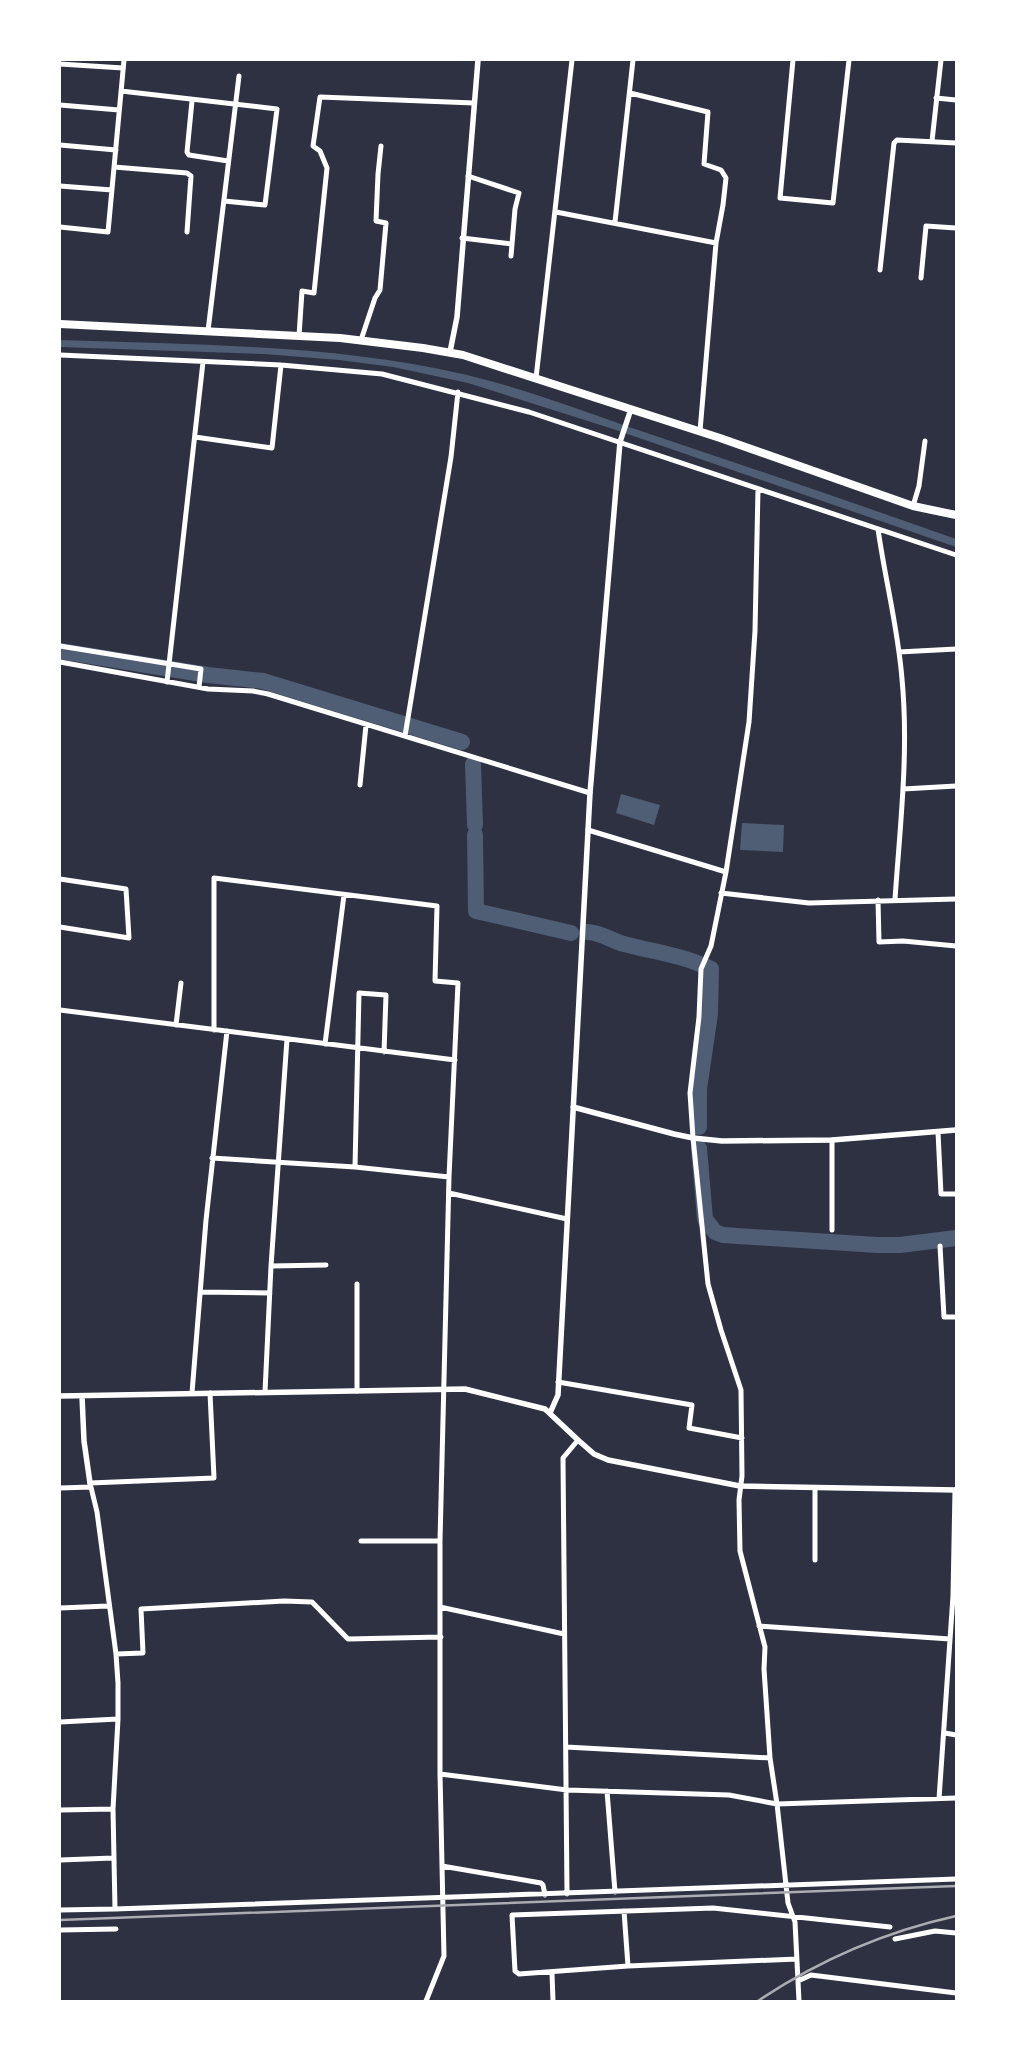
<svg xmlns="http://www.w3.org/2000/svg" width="1016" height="2061" viewBox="0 0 1016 2061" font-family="Helvetica,sans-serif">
  <rect width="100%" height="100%" fill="#2d3142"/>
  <path fill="#4f5d75" d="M 60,340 C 196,345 334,344 467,375 C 527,389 585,412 644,432 C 748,467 852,502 956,539 L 956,547 L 613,429 L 468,383 L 393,367 L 339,360 L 264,354 L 60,347 Z
    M 621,794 L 660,805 L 654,825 L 616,813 Z
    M 742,823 L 784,825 L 783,852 L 740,850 Z"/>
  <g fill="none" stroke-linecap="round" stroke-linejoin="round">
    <path stroke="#4f5d75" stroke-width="16" d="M 60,651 L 208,675 L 263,681 L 462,742
      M 473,764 L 475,825
      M 475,835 L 476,911 L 571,933
      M 587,932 C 600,932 612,941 624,944 C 654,952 683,955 711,969 L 710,1014 L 699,1089 L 699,1127
      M 699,1148 L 705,1219 L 715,1232 L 723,1235 L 877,1245 L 900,1245 L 956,1238"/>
    <path stroke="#fff" stroke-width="5" d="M 793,60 L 780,198 L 833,203 L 849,60
      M 60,64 L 123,68
      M 121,91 L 277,109 L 265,205 L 224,201
      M 630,93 L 708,112 L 704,164 L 721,170 L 726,178 L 723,205 L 716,243 L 700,431
      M 936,98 L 956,100
      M 192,101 L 187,152 L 189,155 L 228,161
      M 60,105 L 119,110
      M 932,141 L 941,60
      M 60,145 L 116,150
      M 114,167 L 187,173 L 191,176 L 187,232
      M 468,176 L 519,193 L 515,209 L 511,256
      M 60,186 L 112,190
      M 556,212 L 716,243
      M 615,222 L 633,60
      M 60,227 L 108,232 L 124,60
      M 462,238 L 512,244
      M 880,270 L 894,143 L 897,140 L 956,143
      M 921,278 L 926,226 L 956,228
      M 208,331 L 239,76
      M 299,336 L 302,291 L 314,293 L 327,168 L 320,151 L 313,146 L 320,97 L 474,103
      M 361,340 L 375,298 L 380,290 L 386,223 L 376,221 L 378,174 L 381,146
      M 60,355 L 281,365 L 382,374 L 529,412 L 956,555
      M 536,378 L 572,60
      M 195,437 L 272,448 L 281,365
      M 758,489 L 755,631 L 749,722 L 726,872 L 711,946 L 701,969 L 699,1017 L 690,1093 L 693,1138 L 708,1284 L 721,1330 L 741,1390 L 742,1476 L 739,1500 L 740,1551 L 765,1647 L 764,1669 L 770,1758 L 777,1804 L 788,1903 L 795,1922 L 799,2001
      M 913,506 L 919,486 L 925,441
      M 878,529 C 885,579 898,628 902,679 C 909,752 900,826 895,899
      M 60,646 L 201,669 L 199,687
      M 899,652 L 956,649
      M 60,662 L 208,689 L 253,691 L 268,694 L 590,793
      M 167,682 L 203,362
      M 405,736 L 451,457 L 458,392
      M 360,785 L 366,725
      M 903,789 L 956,786
      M 588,830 L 726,872
      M 60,879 L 126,889 L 129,938 L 60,927
      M 721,893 L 809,903 L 956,899
      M 878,900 L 879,942 L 903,941 L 956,946
      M 60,1010 L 455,1060
      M 176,1025 L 181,983
      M 214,1030 L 214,878 L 437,906 L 435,981 L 458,983 L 449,1177 L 440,1541 L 440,1774 L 444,1956 L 426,2001
      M 325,1044 L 344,895
      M 938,1132 L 941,1194 L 956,1194
      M 832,1140 L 832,1230
      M 212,1158 L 355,1167 L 449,1177
      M 355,1167 L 359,993 L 386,995 L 384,1052
      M 449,1193 L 567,1219
      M 940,1246 L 944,1317 L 956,1317
      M 271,1266 L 326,1265
      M 200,1292 L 270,1293
      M 558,1382 L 692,1405 L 689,1428 L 742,1438
      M 357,1391 L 357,1284
      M 265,1392 L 271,1266 L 287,1039
      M 192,1393 L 206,1220 L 227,1031
      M 60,1488 L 91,1487
      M 815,1488 L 815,1560
      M 361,1541 L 440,1541
      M 440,1607 L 564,1634
      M 60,1608 L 108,1606
      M 759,1626 L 950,1639
      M 116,1654 L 143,1653 L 141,1609 L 284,1601 L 312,1602 L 348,1639 L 441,1637
      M 60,1722 L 118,1719
      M 945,1733 L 956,1735
      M 566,1747 L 770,1758
      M 440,1774 L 567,1790 L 729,1795 L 777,1804 L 956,1798
      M 607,1791 L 615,1892
      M 939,1799 L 953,1596 L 955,1490
      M 60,1810 L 113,1809
      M 60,1860 L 113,1858
      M 442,1866 L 541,1883 L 543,1885 L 545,1895
      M 567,1894 L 563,1458 L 578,1440
      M 115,1909 L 956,1879
      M 60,1910 L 115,1909 L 113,1809 L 118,1719 L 118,1683 L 116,1654 L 97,1512 L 90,1483 L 214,1478 L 210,1393
      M 624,1911 L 628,1966
      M 60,1930 L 116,1929
      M 895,1939 L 935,1931 L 956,1933
      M 797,1959 L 628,1966 L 519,1974 L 515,1971 L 512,1915 L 713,1908 L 890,1927
      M 552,1973 L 553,2001
      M 798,1981 L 811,1975 L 956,1993"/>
    <path stroke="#fff" stroke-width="5.5" d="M 450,352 L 457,317 L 478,60
      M 573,1107 L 674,1134 L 693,1138 L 722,1141 L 832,1140 L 956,1130
      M 60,1396 L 465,1389 L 545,1409 L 578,1440 L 594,1454 L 608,1460 L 740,1486 L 956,1490
      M 82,1396 L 84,1441 L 90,1483
      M 550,1413 L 558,1395 L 590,793 L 620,442 L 631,409"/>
    <path stroke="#fff" stroke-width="8" d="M 60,324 L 340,338 L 423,348 L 463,355 L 720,438 L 913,506 L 956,515"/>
    <path stroke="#abadb3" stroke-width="2.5" d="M 60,1920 L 956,1886
      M 758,2001 C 819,1960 884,1932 956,1916"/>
  </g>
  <rect width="1016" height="2061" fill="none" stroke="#ffffff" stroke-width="122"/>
</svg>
